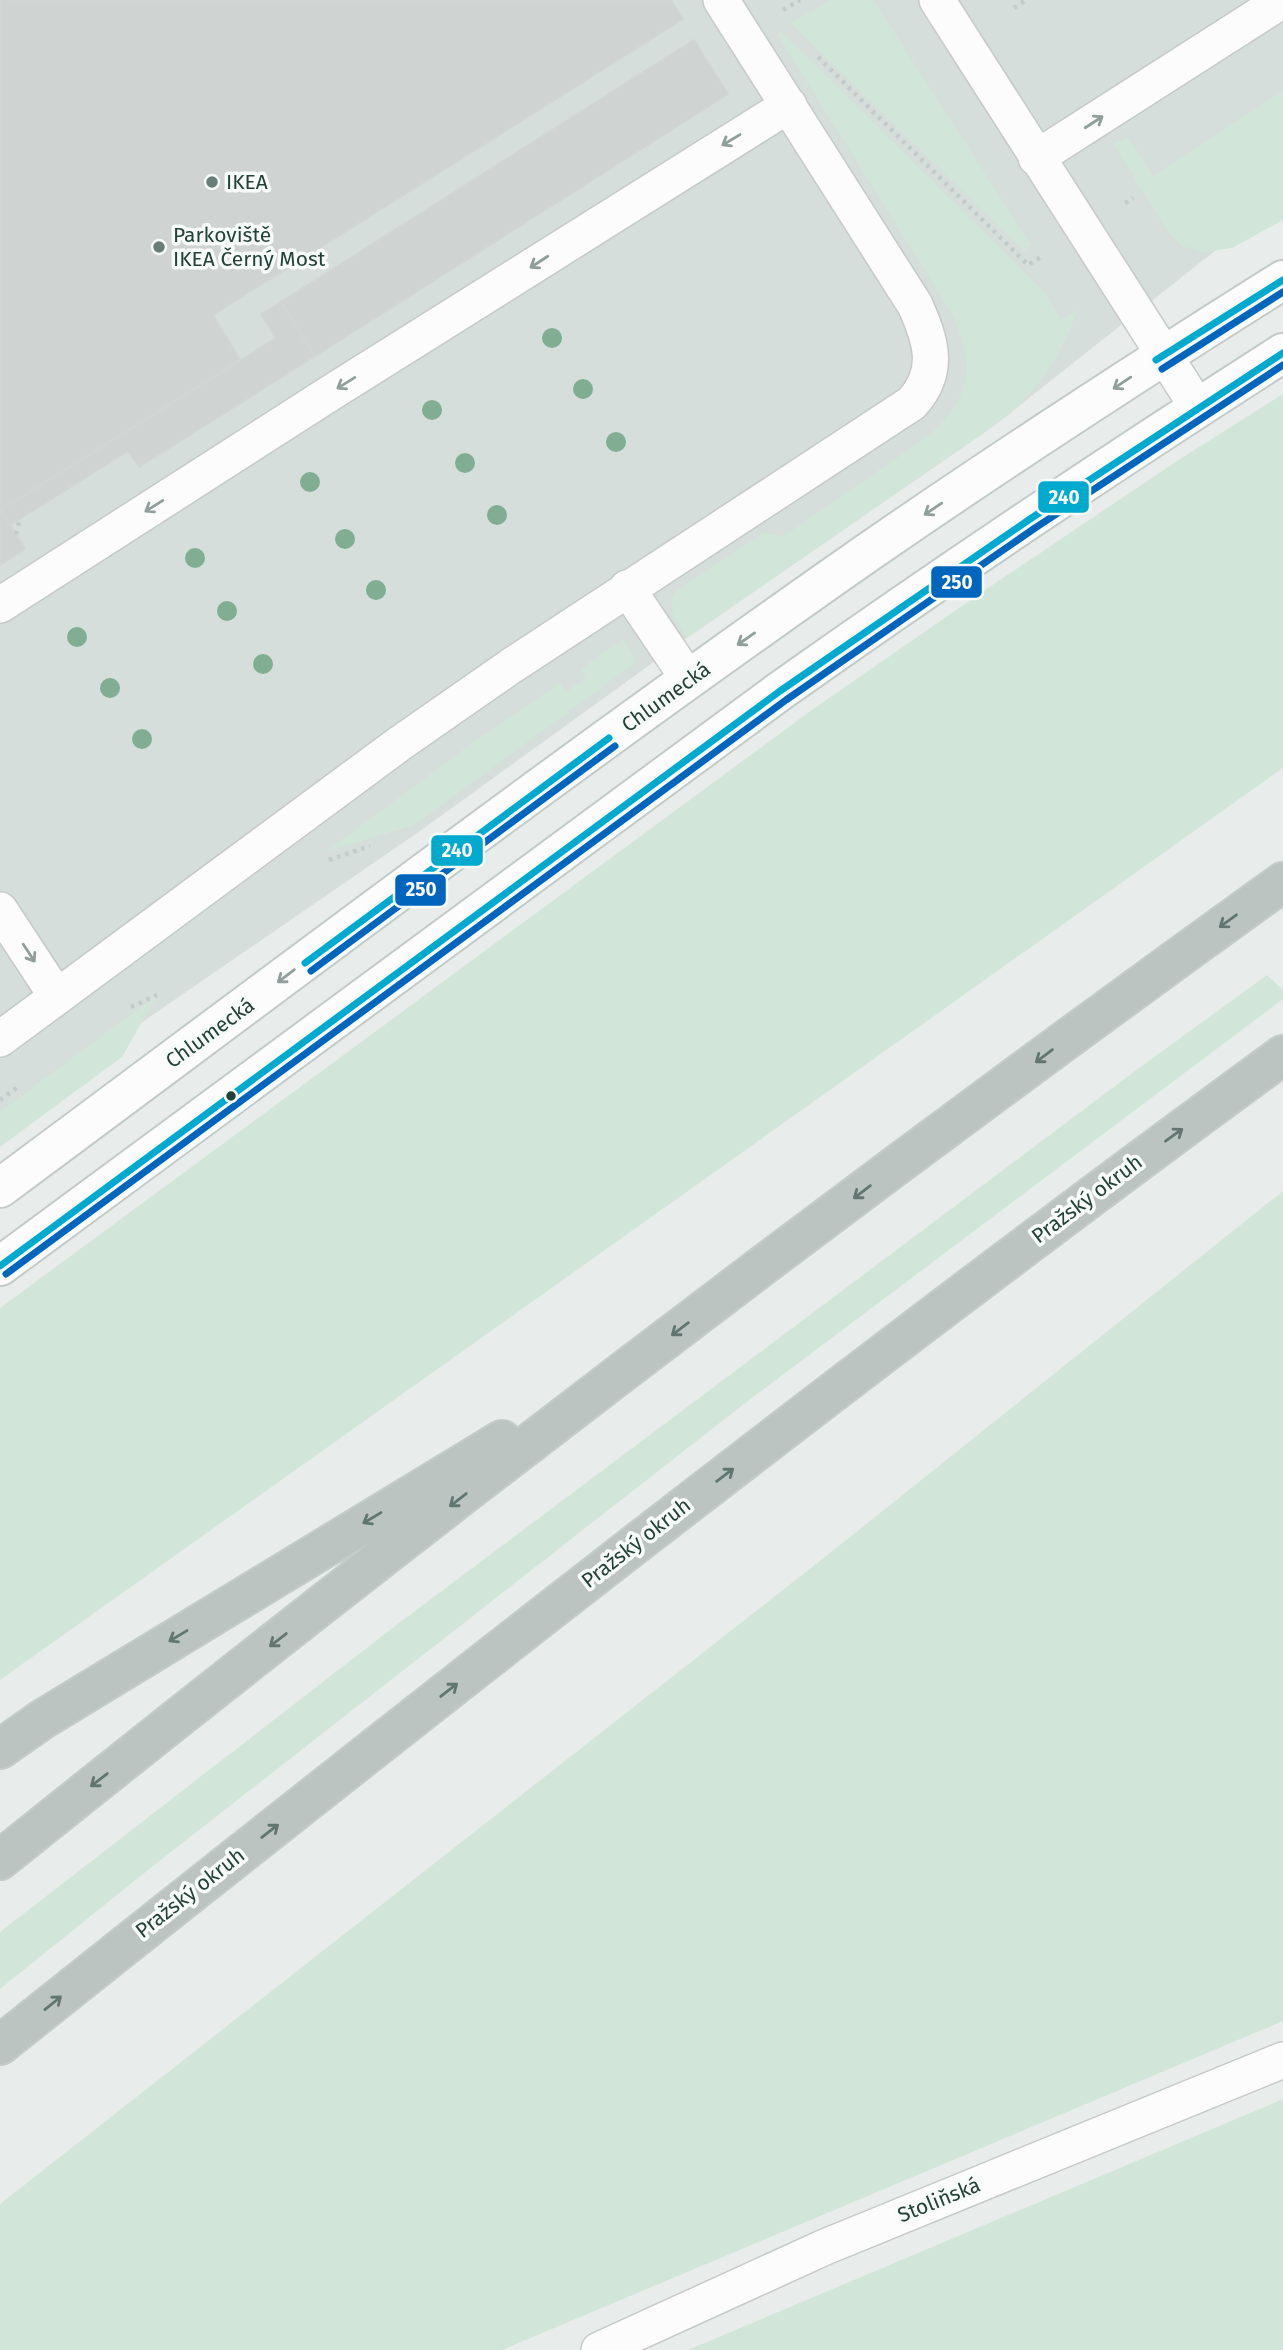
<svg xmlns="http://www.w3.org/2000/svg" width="1283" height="2350" viewBox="0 0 1283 2350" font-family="'Fira Sans',sans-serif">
  <rect width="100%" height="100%" fill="#e8edeb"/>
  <path fill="#d6dedb" d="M 0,0 L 1283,0 L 1283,197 L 991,428 L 687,638 L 420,831 L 0,1120 Z"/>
  <path fill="#d1e6d8" d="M 831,0 L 873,0 L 1031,245 L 1024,251 L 791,23 Z
    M 781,31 L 1043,291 L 1061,320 L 1077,310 C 1065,350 1040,386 1010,414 L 687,638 L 673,617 L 671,598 L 678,590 L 764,533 L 784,536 L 930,435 C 972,395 975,367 953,315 L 777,34 Z
    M 1283,91 L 1283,220 L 1232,248 L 1204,252 L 1183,246 L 1166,229 L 1113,143 L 1129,138 L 1153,176 Z
    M 1283,394 L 1283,768 L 0,1680 L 0,1308 L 809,712 L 979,594 L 1183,457 Z
    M 624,639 L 636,662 L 414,825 L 327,851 L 471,744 L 560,683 L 566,692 L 587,678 L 581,669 Z
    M 1267,975 L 1283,990 L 1283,999 L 744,1404 L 153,1866 L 0,1989 L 0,1932 L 395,1626 L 1135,1071 Z
    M 157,995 L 122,1057 L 0,1147 L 0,1112 Z
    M 1283,1191 L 1283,2021 L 502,2350 L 0,2350 L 0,2204 L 830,1553 Z
    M 1283,2099 L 1283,2350 L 688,2350 Z"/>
  <path fill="#cfd4d2" stroke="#d1d6d4" stroke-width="2" d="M 0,0 L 671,0 L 683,19 L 213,315 L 240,360 L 1,510 L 25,549 L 0,565 Z
    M 694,40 L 728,94 L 315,356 L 281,302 Z
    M 281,302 L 315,356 L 139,467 L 128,451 L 10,525 L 1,510 L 276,338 L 261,314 Z"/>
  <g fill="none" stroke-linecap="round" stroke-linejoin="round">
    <defs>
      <path id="lane" d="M 937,0 L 1198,408
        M 1036,158 L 1272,7
        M 627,588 L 689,680
        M 0,605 L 332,392 L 789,105
        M 0,910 L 57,997
        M 0,1039 L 399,744 L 511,666 L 912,403 C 941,371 931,341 915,305 L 721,0
        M 599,2350 L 825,2247 L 1283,2060"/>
      <path id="secondary" d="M 0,1188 C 287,975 573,758 867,553 C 1003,459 1143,368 1283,280
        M 0,1266 L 780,691 C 945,574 1113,462 1283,353"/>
      <path id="highway" d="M 0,1749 L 43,1719 L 502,1440
        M 0,1860 C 419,1523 847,1196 1283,882
        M 0,2045 C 423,1708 847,1374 1283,1055"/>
    </defs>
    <use href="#lane" stroke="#c5cac8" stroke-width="38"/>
    <use href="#secondary" stroke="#c3cbc8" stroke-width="42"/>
    <use href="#highway" stroke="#c3ccc9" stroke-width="42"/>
    <path stroke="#c3ccca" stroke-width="4.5" stroke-dasharray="3.5 5" stroke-linecap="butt" d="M 1014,8 L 1026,0
      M 783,10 L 800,0
      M 818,57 L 1028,265 L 1044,255
      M 1125,203 L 1133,198
      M 16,534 L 20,518
      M 329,860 L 370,846
      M 131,1007 L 157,995
      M 0,1100 L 19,1086"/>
    <use href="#lane" stroke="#fcfcfc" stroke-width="35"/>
    <use href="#secondary" stroke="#fcfcfc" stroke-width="38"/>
    <use href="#highway" stroke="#bcc4c2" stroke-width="38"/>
    <defs>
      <path id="bus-1" d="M 1156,360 L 1283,280
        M 305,963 L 609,738
        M 0,1266 L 780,691 L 1030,519 L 1283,353"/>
      <path id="bus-2" d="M 1162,369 L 1283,292
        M 311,971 L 615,746
        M 6,1274 L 786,700 L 1035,528 L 1283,365"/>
    </defs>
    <use href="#bus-1" stroke="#f7fbf9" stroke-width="12"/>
    <use href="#bus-2" stroke="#f7fbf9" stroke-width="12"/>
    <use href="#bus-1" stroke="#00a9ce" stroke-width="7"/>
    <use href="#bus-2" stroke="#0065bd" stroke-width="7"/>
  </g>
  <g fill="#81ae93">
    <circle cx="552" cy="338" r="10"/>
    <circle cx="583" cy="389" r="10"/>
    <circle cx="432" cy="410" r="10"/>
    <circle cx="616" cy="442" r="10"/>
    <circle cx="465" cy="463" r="10"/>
    <circle cx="310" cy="482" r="10"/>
    <circle cx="497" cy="515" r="10"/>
    <circle cx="345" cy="539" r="10"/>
    <circle cx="195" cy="558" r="10"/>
    <circle cx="376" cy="590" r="10"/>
    <circle cx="227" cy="611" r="10"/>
    <circle cx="77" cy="637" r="10"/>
    <circle cx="263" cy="664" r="10"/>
    <circle cx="110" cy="688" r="10"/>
    <circle cx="142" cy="739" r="10"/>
  </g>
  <defs><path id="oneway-shaft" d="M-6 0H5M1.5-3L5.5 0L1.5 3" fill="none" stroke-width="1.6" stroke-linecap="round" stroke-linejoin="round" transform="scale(1.75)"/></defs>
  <g stroke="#909f9b">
    <use href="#oneway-shaft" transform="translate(1094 122) rotate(-33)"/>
    <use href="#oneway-shaft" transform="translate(731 140) rotate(149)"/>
    <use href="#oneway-shaft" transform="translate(539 262) rotate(147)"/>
    <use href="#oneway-shaft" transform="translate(346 383) rotate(148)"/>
    <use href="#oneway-shaft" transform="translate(1122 383) rotate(146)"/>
    <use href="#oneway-shaft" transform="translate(154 506) rotate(148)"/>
    <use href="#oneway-shaft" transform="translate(933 509) rotate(146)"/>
    <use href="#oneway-shaft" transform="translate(746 639) rotate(145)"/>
    <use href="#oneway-shaft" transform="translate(29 953) rotate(57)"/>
    <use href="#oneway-shaft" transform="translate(286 976) rotate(143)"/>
  </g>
  <g stroke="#617670">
    <use href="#oneway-shaft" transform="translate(1228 921) rotate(144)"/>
    <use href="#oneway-shaft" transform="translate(1044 1056) rotate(143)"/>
    <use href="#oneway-shaft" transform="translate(1174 1135) rotate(-36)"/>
    <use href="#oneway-shaft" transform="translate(862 1192) rotate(143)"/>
    <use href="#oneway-shaft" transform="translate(680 1329) rotate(143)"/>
    <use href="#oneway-shaft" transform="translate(725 1475) rotate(-37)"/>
    <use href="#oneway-shaft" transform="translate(458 1500) rotate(142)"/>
    <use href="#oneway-shaft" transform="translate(372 1518) rotate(149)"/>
    <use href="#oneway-shaft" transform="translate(178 1636) rotate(149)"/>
    <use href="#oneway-shaft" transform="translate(278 1640) rotate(142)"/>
    <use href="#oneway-shaft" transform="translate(449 1690) rotate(-38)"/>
    <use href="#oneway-shaft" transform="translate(99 1780) rotate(142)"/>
    <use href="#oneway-shaft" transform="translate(270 1831) rotate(-38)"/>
    <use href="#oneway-shaft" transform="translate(53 2003) rotate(-39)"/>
  </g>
  <g fill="#697e78" stroke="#f7fbf9" stroke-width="2.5">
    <circle cx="212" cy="182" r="7"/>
    <circle cx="159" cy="247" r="7"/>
  </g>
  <circle fill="#24423a" stroke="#f7fbf9" stroke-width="2.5" cx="231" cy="1096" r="6"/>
  <g text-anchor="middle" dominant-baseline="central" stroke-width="7" stroke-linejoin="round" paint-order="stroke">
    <g font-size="21" fill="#24423a" stroke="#f7fbf9" text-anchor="start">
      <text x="226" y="182">IKEA</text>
      <text x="173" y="235">Parkoviště<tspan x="173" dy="24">IKEA Černý Most</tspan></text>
    </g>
    <g font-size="21" fill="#24423a" stroke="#f7fbf9">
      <text transform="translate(666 697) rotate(-36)">Chlumecká</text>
      <text transform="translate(210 1033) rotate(-36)">Chlumecká</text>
      <text transform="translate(1087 1199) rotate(-37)">Pražský okruh</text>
      <text transform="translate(636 1543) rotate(-38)">Pražský okruh</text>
      <text transform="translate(190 1893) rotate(-38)">Pražský okruh</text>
      <text transform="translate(939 2200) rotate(-22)">Stoliňská</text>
    </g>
  </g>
  <g stroke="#f7fbf9" stroke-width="2.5">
    <rect x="1037" y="480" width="53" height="34" rx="7" fill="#00a9ce"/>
    <rect x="930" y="565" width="53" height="34" rx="7" fill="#0065bd"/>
    <rect x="430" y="834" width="54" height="33" rx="7" fill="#00a9ce"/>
    <rect x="394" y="873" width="53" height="34" rx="7" fill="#0065bd"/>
  </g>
  <g font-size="19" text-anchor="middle" font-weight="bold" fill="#fff">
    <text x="1064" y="504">240</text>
    <text x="957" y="589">250</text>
    <text x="457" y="857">240</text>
    <text x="421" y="896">250</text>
  </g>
</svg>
